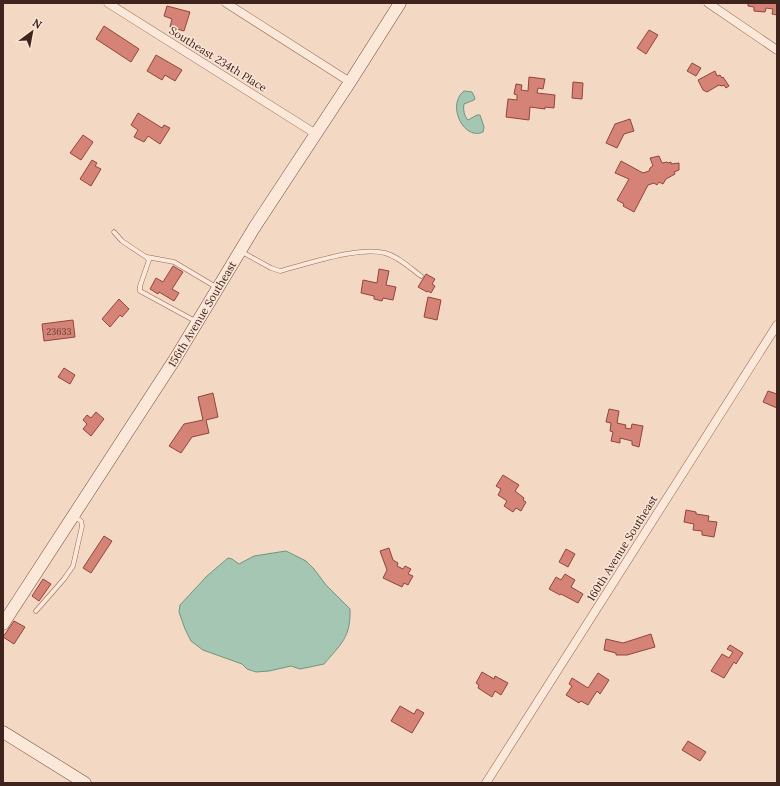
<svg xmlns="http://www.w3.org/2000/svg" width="780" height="786" viewBox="0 0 780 786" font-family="Lora,serif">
  <rect width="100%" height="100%" fill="#f3d8c4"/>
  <path fill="#a6c6b4" stroke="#6c967f" d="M 464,91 L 472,92 L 475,98 L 474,100 L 464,104 C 463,109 464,116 468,120 L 477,115 L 480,115 L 484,127 L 483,132 C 464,141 446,105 464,91 Z
    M 286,551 L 306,561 L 314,569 L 326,585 L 350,609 C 351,637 341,644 324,664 L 300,669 L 291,666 L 269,671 L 256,672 L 247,669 L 242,664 L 203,650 L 191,641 L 185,629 L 179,612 L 180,605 L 207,576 L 228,558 L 232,559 L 239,564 L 254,556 Z"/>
  <path fill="#d58376" stroke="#92453b" d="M 748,3 L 777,3 L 777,15 L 772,14 L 773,9 L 766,8 L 765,12 L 754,11 L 754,7 L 748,6 Z
    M 167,6 L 190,12 L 184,31 L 170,27 L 172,19 L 164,16 Z
    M 104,26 L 139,49 L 131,62 L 96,39 Z
    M 649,30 L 658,35 L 646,54 L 637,48 Z
    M 156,55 L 182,70 L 175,81 L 165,75 L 162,80 L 147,71 Z
    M 692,63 L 701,68 L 696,76 L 687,71 Z
    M 715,71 L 717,76 L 720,75 L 722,78 L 723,77 L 729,86 L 726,88 L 724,85 L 722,86 L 719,85 L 707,92 L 703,90 L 698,80 Z
    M 529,77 L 545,79 L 543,89 L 538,88 L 537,93 L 555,95 L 554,108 L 545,107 L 545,109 L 530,107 L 529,120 L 506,117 L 508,99 L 517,100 L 517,95 L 514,94 L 516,84 L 522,85 L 521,90 L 528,91 Z
    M 573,82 L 583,83 L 582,99 L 572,98 Z
    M 138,113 L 162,128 L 164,125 L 170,128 L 160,144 L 148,136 L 144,142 L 134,137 L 138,130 L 131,125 Z
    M 630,119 L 634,131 L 624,134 L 617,148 L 606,143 L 615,124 Z
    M 83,135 L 93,142 L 81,160 L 70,153 Z
    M 659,156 L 662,163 L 667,162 L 668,163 L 671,162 L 671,164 L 679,163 L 679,170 L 674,172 L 675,174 L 666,179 L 663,184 L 659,182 L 657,185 L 654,183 L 648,185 L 634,212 L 623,206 L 624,204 L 617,200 L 629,179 L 615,173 L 621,161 L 643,173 L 649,171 L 650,168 L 653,166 L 650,158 Z
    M 92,160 L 97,163 L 95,166 L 101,169 L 91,186 L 80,179 Z
    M 173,266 L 183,272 L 172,289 L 179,293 L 174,301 L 159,292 L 158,294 L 150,289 L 156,278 L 163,282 Z
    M 379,269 L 389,271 L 386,285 L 396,287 L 393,300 L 383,298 L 382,301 L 374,299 L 374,296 L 361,293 L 363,280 L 377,283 Z
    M 426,274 L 435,279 L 432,284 L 435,286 L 431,293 L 428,291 L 427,292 L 418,287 Z
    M 428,297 L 441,300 L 437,320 L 424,317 Z
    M 119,299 L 129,309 L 122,317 L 120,315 L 110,327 L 102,319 Z
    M 73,320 L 75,337 L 44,341 L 42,324 Z
    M 64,368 L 75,375 L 70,384 L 58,377 Z
    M 768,391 L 777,394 L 777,408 L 763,402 Z
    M 213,393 L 218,417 L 206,420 L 209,433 L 192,437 L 181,453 L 169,446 L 184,424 L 203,420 L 198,397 Z
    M 609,409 L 619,411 L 617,423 L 626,425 L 625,428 L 631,429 L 632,424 L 643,426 L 639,447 L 632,445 L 632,441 L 620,438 L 620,443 L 611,441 L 613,432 L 610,431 L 611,423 L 606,422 Z
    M 96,412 L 104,419 L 91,436 L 83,429 L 87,424 L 83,420 L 87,415 L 91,418 Z
    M 503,475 L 519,485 L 515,491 L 524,498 L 523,500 L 526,502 L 521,511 L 516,508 L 513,512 L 504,506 L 507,501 L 498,495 L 501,489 L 496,486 Z
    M 686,510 L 696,512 L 696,514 L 709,516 L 708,521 L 717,522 L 714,537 L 702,535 L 702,531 L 693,530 L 694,524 L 684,522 Z
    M 104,536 L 112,541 L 91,573 L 83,568 Z
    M 389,548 L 393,560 L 398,563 L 397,566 L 403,569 L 405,566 L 411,569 L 408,574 L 413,576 L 408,585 L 404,583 L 402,587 L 383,578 L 387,570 L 380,551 Z
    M 566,549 L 575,554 L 568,567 L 559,562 Z
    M 565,574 L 575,580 L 571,587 L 583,594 L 578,603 L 561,594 L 560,595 L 549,589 L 556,577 L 561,580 Z
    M 43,579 L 51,584 L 39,601 L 32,596 Z
    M 14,621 L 25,627 L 14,644 L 3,637 Z
    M 651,634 L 655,647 L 627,655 L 616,655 L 616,653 L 604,650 L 606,639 L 623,643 Z
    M 730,645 L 743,653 L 736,664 L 734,662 L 724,678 L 711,671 L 722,654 L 729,658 L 733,652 L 727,649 Z
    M 482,672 L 494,679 L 495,676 L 508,683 L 501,695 L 495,691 L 492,697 L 478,688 L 479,685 L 476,683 Z
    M 598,673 L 609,680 L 600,694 L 597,691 L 588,705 L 581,701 L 579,703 L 566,695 L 572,686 L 569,684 L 572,678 L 588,688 Z
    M 400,706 L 414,714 L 417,709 L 424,713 L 412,733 L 391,721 Z
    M 688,741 L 706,752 L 700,761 L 682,750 Z"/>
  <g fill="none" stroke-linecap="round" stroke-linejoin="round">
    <defs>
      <path id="lane" d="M 114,232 L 122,241 L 146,257 L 149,260 L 140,286 L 140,291 L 197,322
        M 242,252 L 271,268 L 280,271 C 307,264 359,246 385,253 C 399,257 410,268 421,276
        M 147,257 L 174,262 L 216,287
        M 36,611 L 64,579 L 73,566 L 82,526 L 81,521 L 75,517"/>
      <path id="street" d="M 108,3 L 316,134
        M 226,3 L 350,82
        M 708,3 L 777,50
        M 486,783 L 777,325"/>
      <path id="secondary" d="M 3,624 L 175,359 L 254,228 L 350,82 L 400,3
        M 3,732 L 85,783"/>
    </defs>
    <use href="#lane" stroke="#906658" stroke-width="5"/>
    <use href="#street" stroke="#906658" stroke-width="9"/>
    <use href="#secondary" stroke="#72473b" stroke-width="13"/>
    <use href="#lane" stroke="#fce8d9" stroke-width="4"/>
    <use href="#street" stroke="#fce8d9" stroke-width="8"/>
    <use href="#secondary" stroke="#fce8d9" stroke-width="12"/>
  </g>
  <g text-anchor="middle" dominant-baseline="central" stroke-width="3" stroke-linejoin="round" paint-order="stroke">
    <g font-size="9" fill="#643c33">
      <text x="59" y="331">23633</text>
    </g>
    <g font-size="11" fill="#3f241d" stroke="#f9e4d5">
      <text transform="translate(218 59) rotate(32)">Southeast 234th Place</text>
      <text transform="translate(202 314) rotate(-59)">156th Avenue Southeast</text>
      <text transform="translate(622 548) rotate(-58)">160th Avenue Southeast</text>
    </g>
  </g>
  <rect width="780" height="786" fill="none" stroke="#3f241d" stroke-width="8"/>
  <g transform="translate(32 32) rotate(32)" stroke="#f9e4d5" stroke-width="3" paint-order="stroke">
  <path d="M0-3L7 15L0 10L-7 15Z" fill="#3f241d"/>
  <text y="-6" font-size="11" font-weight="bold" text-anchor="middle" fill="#3f241d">N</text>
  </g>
</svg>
